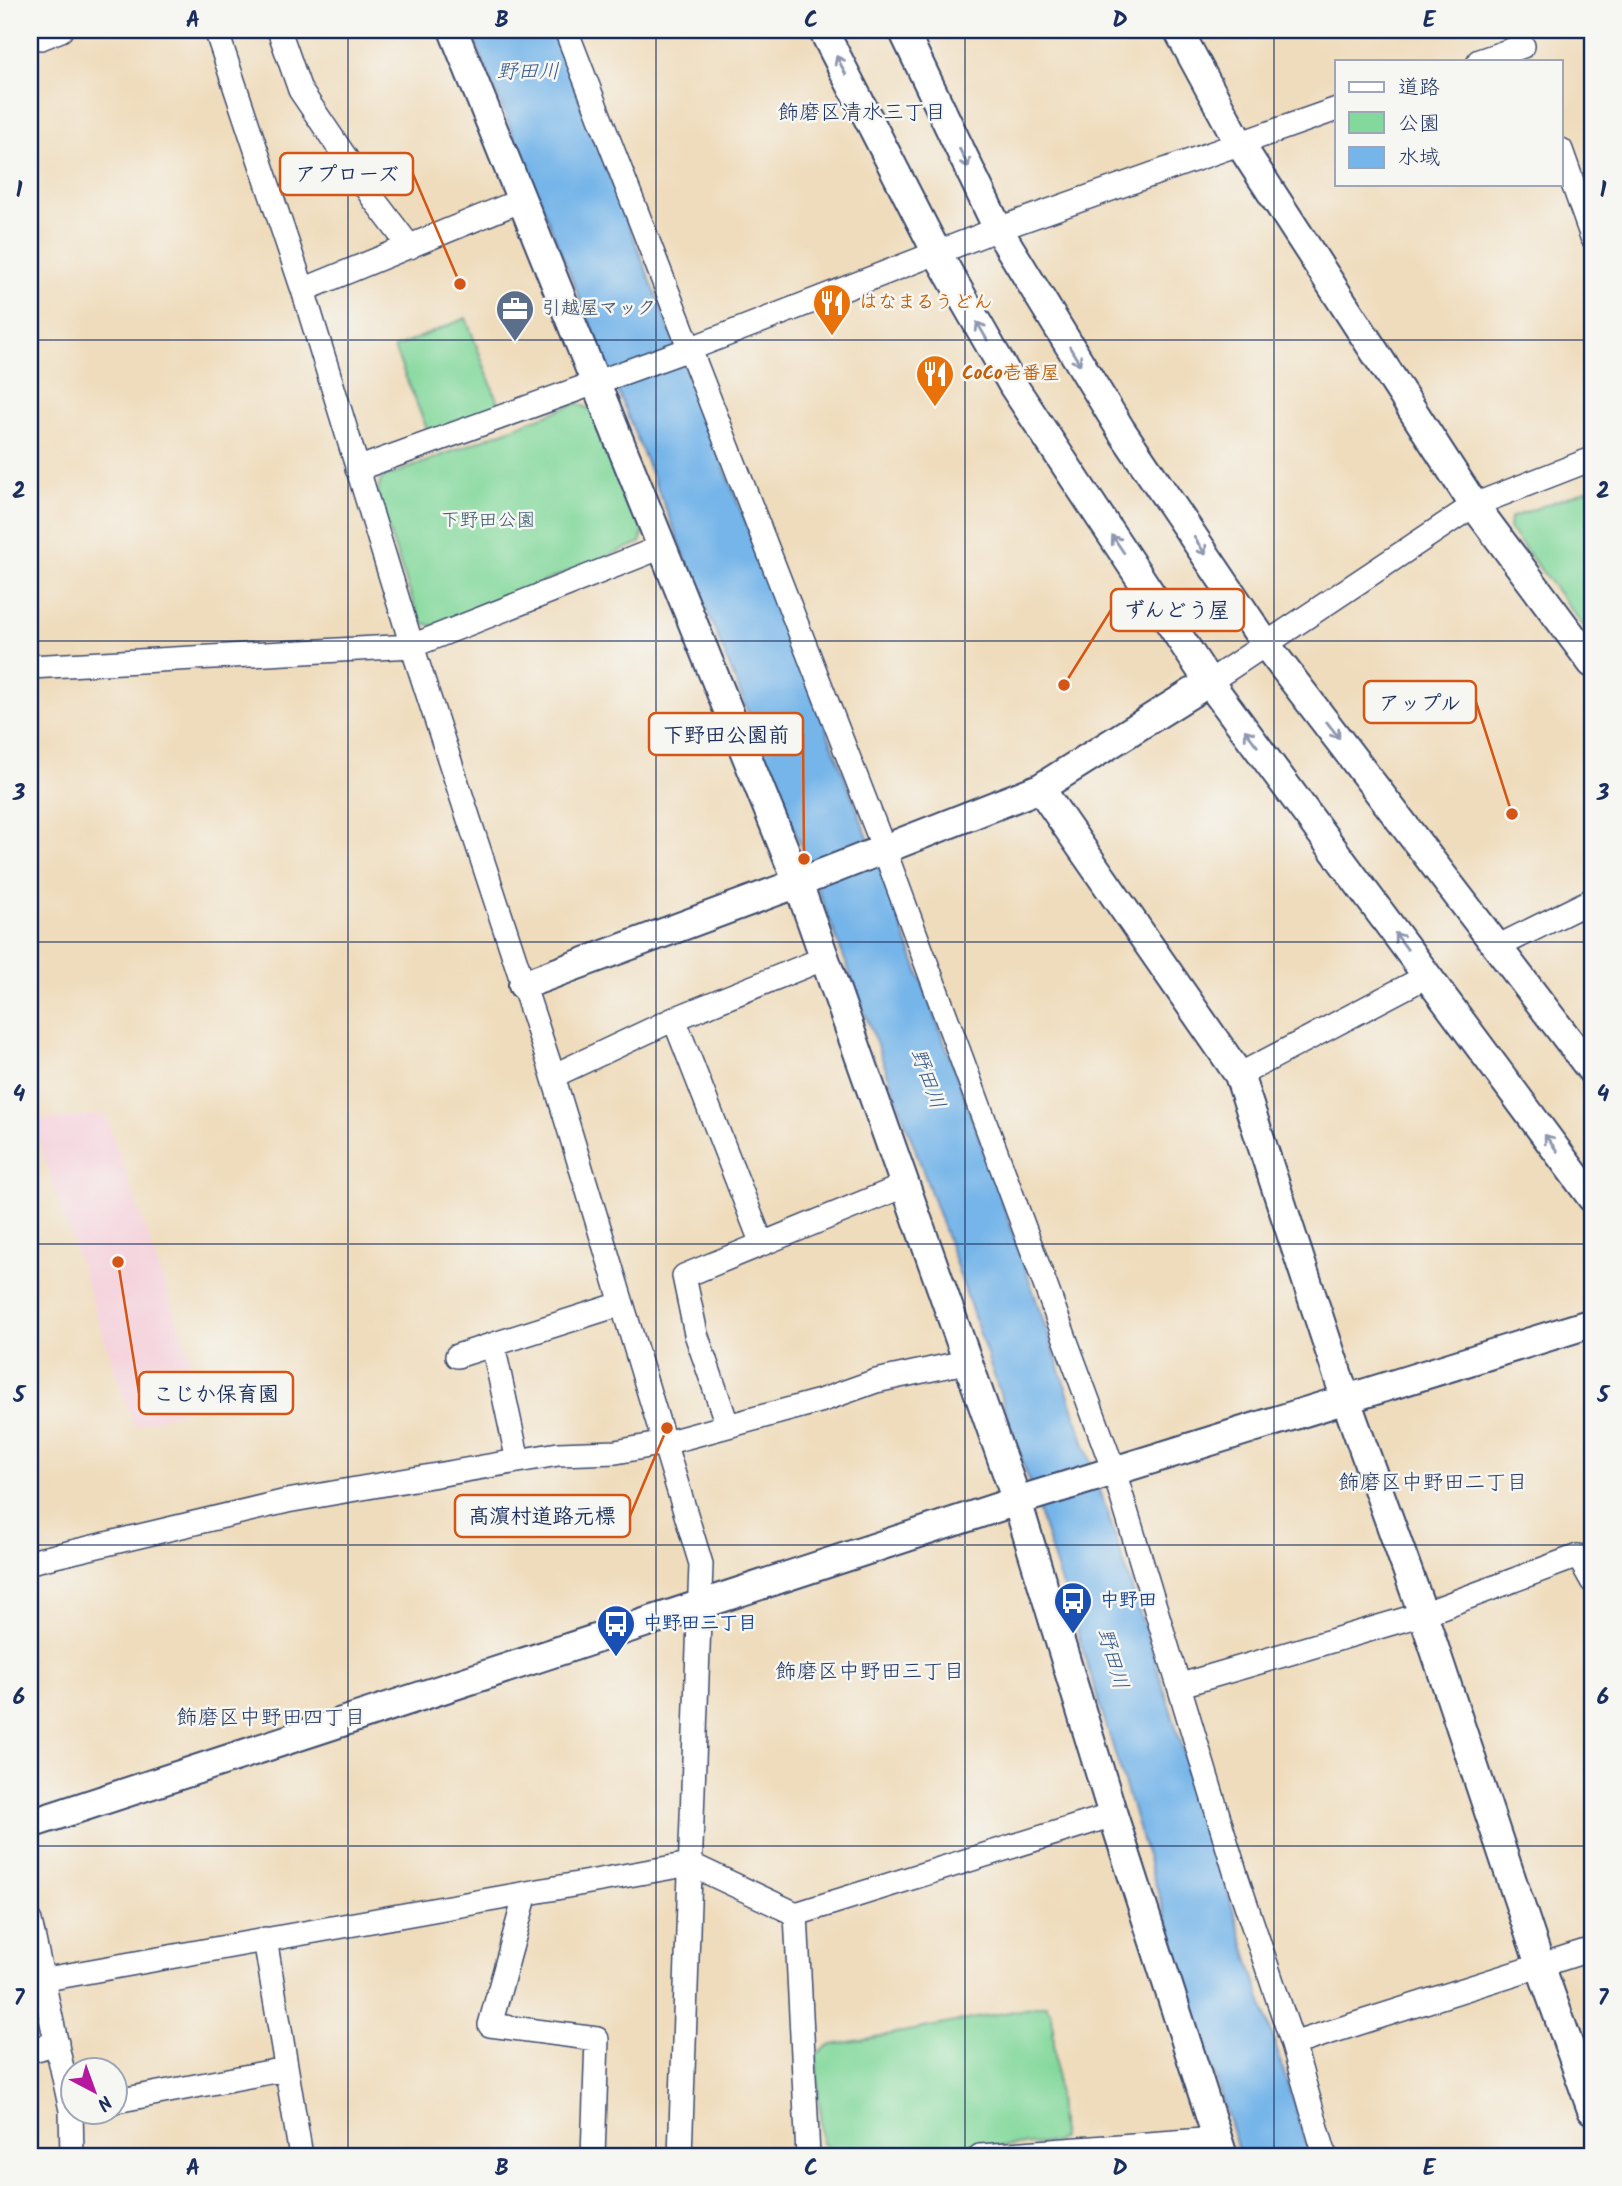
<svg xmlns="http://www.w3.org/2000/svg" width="1622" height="2186" viewBox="0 0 1622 2186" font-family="Kalam,'Klee One',sans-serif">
  <rect width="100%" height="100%" fill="#f6f6f2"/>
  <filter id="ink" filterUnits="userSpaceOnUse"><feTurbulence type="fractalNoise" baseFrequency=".0143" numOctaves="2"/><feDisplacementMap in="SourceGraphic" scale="14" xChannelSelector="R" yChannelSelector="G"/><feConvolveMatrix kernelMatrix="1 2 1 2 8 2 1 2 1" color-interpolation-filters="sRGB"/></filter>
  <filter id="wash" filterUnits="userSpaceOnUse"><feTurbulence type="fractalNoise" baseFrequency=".00686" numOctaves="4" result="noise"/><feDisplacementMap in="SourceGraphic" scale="28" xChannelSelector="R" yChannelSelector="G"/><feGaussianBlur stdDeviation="1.57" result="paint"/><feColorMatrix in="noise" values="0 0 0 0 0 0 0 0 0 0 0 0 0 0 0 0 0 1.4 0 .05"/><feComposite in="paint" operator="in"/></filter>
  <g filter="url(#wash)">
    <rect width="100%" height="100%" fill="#efdcbc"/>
    <path fill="#f5cfda" d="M 105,1114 L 206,1403 L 134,1427 L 32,1121 Z"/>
    <path fill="#83d89b" stroke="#4f847c" stroke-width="2" d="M 466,318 L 500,408 L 429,434 L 394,348 Z
      M 577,403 L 594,411 L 644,530 L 640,543 L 433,626 L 420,622 L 377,496 L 381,479 Z
      M 1592,488 L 1592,637 L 1509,528 L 1510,518 Z
      M 1046,2005 L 1052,2014 L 1061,2137 L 1054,2143 L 834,2155 L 822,2143 L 816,2056 L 828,2046 Z"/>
    <path fill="#76b5e9" stroke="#4872a4" stroke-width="2" d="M 471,30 L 552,30 C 700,410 855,789 992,1174 C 1108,1498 1207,1828 1310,2156 L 1240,2156 C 1139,1835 1044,1510 931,1193 C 791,800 626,417 471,30 Z"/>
  </g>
  <g filter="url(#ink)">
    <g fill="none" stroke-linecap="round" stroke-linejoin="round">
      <defs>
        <path id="minor" d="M 216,30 L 303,290 L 412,646 L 550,1066 L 701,1564 L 680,2156
          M 279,30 L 300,90 L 375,201 L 410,247
          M 566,30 L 884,849 L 1114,1471 L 1237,1878 L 1293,2044 L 1325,2156
          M 41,38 L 61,30
          M 1479,61 L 1523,46
          M 1561,150 L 1592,237
          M 303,290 L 522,200
          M 357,469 L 692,348 L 998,229 L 1337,109
          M 30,667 L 412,646 L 662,547
          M 1209,682 L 1474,505 L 1592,459
          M 1499,946 L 1592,900
          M 674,1019 L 762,1244
          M 1239,1075 L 1427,976
          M 553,1076 L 674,1019 L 825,958
          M 493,1345 L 518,1461
          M 457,1356 L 621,1304
          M 727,1424 L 696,1334 L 684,1276 L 906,1185
          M 30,1562 L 287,1501 L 558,1454 L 616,1452 L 665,1443 L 820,1401 L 876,1381 L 970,1361
          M 1181,1685 L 1423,1614 L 1578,1556 L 1592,1581
          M 526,1893 L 490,2025 L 597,2039 L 593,2156
          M 796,1914 L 808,2156
          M 30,1921 L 71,2110 L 72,2156
          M 265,1939 L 301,2156
          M 41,1980 L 690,1864 L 796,1914 L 1113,1815
          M 1293,2044 L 1592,1949
          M 30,2051 L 57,2043
          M 116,2101 L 286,2069
          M 980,2156 L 1217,2139"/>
        <path id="tertiary" d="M 453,30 L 798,883 L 1017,1501 L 1113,1815 L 1223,2156
          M 823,30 L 937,253 L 1014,387 L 1209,682 L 1592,1198
          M 903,30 L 998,229 L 1121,430 L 1267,646 L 1592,1071
          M 1178,30 L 1238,141 L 1474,505 L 1592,663
          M 1040,788 L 1239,1075 L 1346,1400 L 1423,1614 L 1540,1965 L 1592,2110
          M 523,985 L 798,883 L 1040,788 L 1209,682
          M 30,1824 L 1017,1501 L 1592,1323"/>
      </defs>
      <use href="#minor" stroke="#3b496c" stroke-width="26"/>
      <use href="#tertiary" stroke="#3b496c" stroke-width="32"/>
      <use href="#minor" stroke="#fff" stroke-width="23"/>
      <use href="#tertiary" stroke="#fff" stroke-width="28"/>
    </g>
    <defs><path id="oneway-shaft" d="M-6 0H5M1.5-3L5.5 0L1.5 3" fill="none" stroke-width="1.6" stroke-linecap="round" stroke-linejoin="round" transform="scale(1.75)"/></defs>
    <g stroke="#8d97ae">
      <use href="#oneway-shaft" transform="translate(841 65) rotate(-117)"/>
      <use href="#oneway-shaft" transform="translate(964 158) rotate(64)"/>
      <use href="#oneway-shaft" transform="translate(982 331) rotate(-120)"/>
      <use href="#oneway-shaft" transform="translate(1075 356) rotate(59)"/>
      <use href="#oneway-shaft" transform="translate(1118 544) rotate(-124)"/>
      <use href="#oneway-shaft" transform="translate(1200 546) rotate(56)"/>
      <use href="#oneway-shaft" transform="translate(1333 730) rotate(52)"/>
      <use href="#oneway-shaft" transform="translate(1251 738) rotate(-127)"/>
      <use href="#oneway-shaft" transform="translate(1401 941) rotate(-127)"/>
      <use href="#oneway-shaft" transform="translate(1551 1143) rotate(-127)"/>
    </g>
  </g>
  <path fill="none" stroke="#1b2f5e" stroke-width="2" stroke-opacity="0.55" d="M 348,30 L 348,2156M 656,30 L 656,2156M 965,30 L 965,2156M 1274,30 L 1274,2156M 30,340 L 1592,340M 30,641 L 1592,641M 30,942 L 1592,942M 30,1244 L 1592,1244M 30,1545 L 1592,1545M 30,1846 L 1592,1846"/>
  <defs>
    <symbol id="restaurant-pin" viewBox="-11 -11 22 30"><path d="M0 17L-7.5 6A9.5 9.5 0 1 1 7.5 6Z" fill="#e8710a" stroke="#f6f6f2"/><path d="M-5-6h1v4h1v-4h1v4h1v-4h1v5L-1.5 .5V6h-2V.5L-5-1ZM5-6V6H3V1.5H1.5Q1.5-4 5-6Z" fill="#fff"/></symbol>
    <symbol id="office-pin" viewBox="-11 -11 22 30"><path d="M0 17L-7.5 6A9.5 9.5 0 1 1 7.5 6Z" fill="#5c6f8a" stroke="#f6f6f2"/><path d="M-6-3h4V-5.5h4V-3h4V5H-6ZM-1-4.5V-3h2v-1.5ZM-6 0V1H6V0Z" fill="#fff"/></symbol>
    <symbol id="bus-pin" viewBox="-11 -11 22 30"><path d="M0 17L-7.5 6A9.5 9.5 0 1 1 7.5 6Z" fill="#1a4fb4" stroke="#f6f6f2"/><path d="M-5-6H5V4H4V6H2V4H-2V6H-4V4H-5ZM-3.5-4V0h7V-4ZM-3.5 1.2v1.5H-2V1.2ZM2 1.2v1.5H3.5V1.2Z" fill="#fff"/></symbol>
  </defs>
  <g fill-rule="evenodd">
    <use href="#restaurant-pin" x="810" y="281" width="44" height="60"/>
    <use href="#office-pin" x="493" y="287" width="44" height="60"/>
    <use href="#restaurant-pin" x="913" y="352" width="44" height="60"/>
    <use href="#bus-pin" x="1051" y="1579" width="44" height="60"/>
    <use href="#bus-pin" x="594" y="1602" width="44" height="60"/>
  </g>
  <g text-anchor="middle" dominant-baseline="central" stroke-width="5" stroke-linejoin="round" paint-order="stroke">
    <g font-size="19" font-weight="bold" fill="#c56008" stroke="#f6f6f2" text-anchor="start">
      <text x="859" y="303">はなまるうどん</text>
      <text x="962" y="374">CoCo壱番屋</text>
    </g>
    <g font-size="19" font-weight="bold" fill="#4e5e75" stroke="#f6f6f2" text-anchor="start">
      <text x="542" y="309">引越屋マック</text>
    </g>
    <g font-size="19" fill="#35596d" stroke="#f6f6f2">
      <text x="488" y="521">下野田公園</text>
    </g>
    <g font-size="19" font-weight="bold" fill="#164399" stroke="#f6f6f2" text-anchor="start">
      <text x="1100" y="1601">中野田</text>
      <text x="643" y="1624">中野田三丁目</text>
    </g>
    <g font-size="21" font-style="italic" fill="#365788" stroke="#f6f6f2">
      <text x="528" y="72">野田川</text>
      <text transform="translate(927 1079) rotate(70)">野田川</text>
      <text transform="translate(1112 1659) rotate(74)">野田川</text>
    </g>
    <g font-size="21" fill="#1b2f5e" stroke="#f6f6f2">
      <text x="862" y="113">飾磨区清水三丁目</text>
      <text x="1433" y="1483">飾磨区中野田二丁目</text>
      <text x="870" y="1672">飾磨区中野田三丁目</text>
      <text x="271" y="1718">飾磨区中野田四丁目</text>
    </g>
  </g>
  <path fill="none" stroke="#d45514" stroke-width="2.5" d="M460 284L413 174M1064 685L1111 610M1512 814L1476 702M804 859L803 734M118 1262L139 1393M667 1428L630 1516"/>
  <g fill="#d45514" stroke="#f6f6f2" stroke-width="2.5">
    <circle cx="460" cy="284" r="7"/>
    <circle cx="1064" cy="685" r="7"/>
    <circle cx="1512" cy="814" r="7"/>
    <circle cx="804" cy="859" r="7"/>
    <circle cx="118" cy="1262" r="7"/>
    <circle cx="667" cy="1428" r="7"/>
  </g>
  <g fill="#f6f6f2" stroke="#d45514" stroke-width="2.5">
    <rect x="280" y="153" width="133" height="42" rx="7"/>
    <rect x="1111" y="589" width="133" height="42" rx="7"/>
    <rect x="1364" y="681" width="112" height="42" rx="7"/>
    <rect x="649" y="713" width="154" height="42" rx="7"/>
    <rect x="139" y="1372" width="154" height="42" rx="7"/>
    <rect x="455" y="1495" width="175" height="42" rx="7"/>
  </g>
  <g font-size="21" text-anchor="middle" font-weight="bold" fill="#1b2f5e">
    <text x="347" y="181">アプローズ</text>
    <text x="1177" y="617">ずんどう屋</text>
    <text x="1420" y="710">アップル</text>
    <text x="726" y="742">下野田公園前</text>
    <text x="216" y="1401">こじか保育園</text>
    <text x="542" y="1523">髙濵村道路元標</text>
  </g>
  <rect width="1622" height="2186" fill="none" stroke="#f6f6f2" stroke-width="77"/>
  <rect x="1335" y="60" width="228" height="126" fill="#f6f6f2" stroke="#9ea6b7" stroke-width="2"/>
  <rect x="1349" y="82" width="35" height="10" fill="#ffffff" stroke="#9ea6b7" stroke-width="2"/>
  <text x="1398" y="94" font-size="21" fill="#1b2f5e">道路</text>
  <rect x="1349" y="112" width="35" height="21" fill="#83d89b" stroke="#9ea6b7" stroke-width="2"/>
  <text x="1398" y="130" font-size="21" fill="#1b2f5e">公園</text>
  <rect x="1349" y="147" width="35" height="21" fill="#76b5e9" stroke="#9ea6b7" stroke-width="2"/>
  <text x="1398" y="164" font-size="21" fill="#1b2f5e">水域</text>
  <g transform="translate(94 2091) rotate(139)"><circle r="33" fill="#f6f6f2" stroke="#9ea6b7" stroke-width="2"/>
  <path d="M0-5L12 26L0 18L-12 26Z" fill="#b5179e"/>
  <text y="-10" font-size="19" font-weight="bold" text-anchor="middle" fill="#1b2f5e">N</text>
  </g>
  <rect x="38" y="38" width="1546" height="2110" fill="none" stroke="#1b2f5e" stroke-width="2.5"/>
  <g font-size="23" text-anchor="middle" font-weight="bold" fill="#1b2f5e">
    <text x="193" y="27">A</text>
    <text x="502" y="27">B</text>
    <text x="811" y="27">C</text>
    <text x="1120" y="27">D</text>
    <text x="1429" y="27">E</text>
    <text x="19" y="197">1</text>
    <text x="1603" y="197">1</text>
    <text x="19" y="498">2</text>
    <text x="1603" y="498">2</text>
    <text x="19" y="800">3</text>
    <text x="1603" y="800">3</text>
    <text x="19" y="1101">4</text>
    <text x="1603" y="1101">4</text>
    <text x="19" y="1402">5</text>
    <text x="1603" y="1402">5</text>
    <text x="19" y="1704">6</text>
    <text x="1603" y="1704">6</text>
    <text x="19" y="2005">7</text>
    <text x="1603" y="2005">7</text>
    <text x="193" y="2175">A</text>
    <text x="502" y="2175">B</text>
    <text x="811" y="2175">C</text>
    <text x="1120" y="2175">D</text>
    <text x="1429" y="2175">E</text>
  </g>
</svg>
